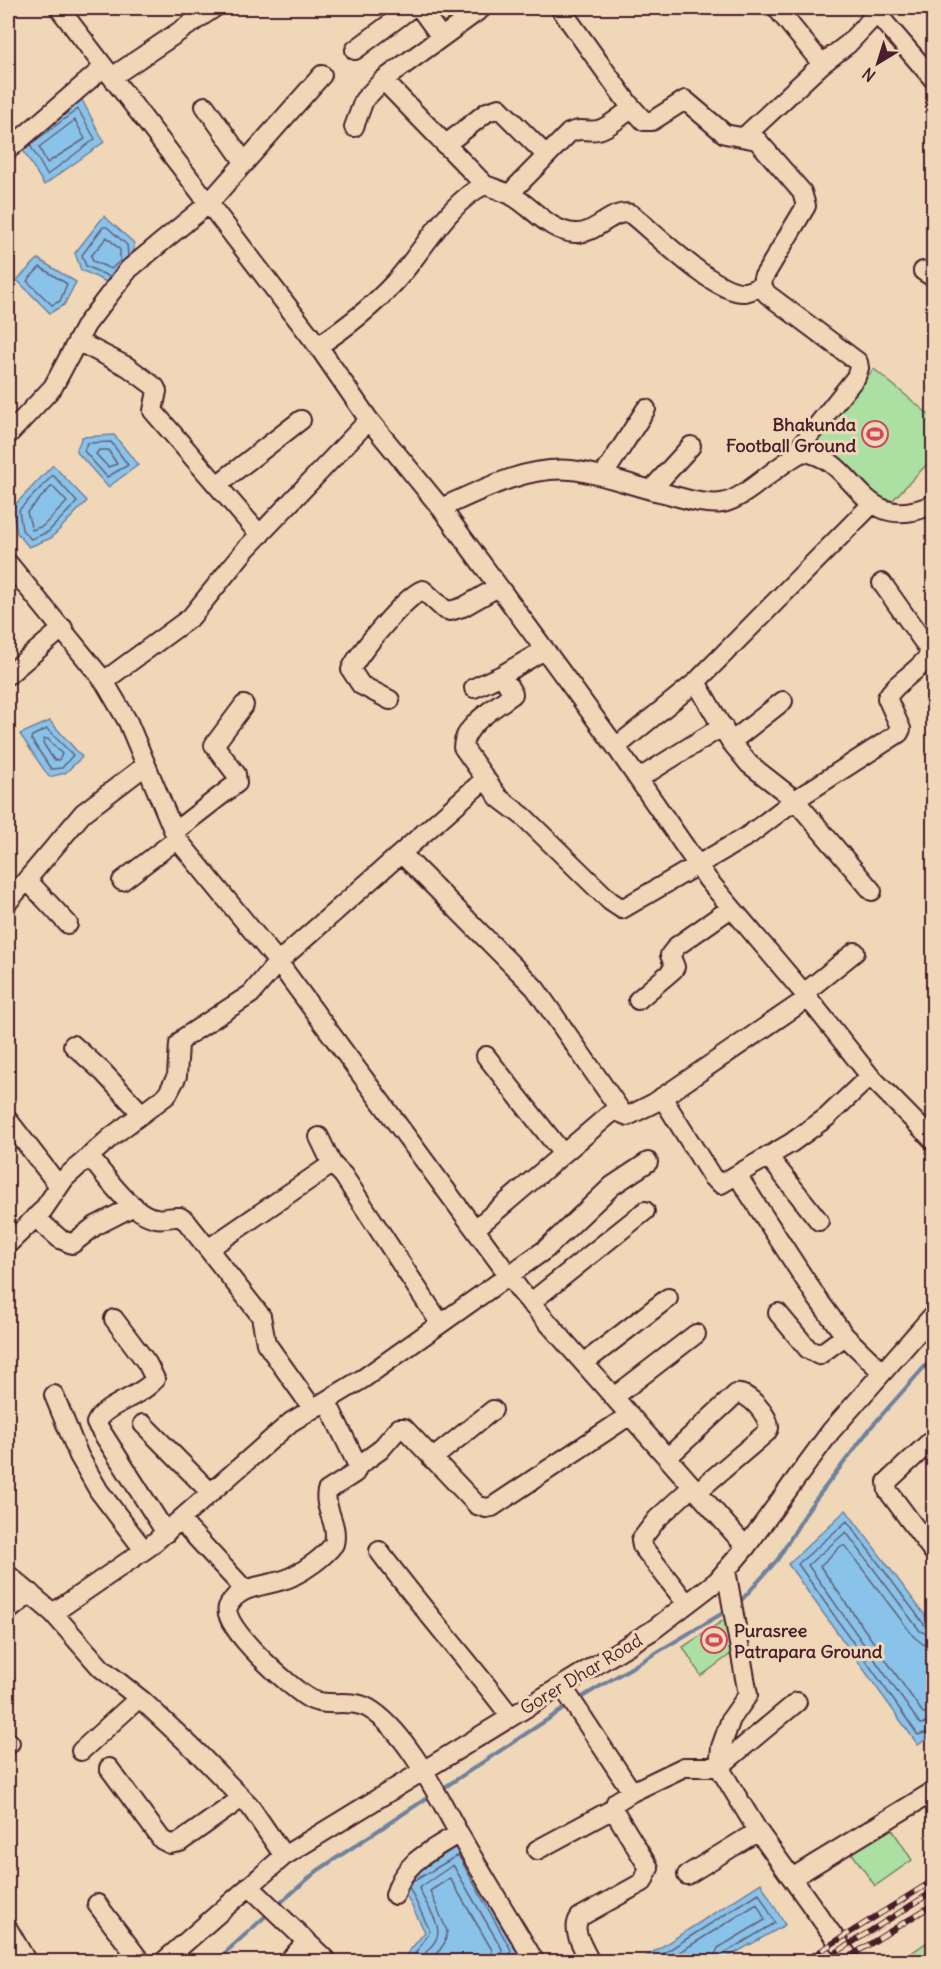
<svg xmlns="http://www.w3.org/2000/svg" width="941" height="1969" viewBox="0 0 941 1969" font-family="Delius,sans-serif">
  <rect width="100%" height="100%" fill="#f0d7b8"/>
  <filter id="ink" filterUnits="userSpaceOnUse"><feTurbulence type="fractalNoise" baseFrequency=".0167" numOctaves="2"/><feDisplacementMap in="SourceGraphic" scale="12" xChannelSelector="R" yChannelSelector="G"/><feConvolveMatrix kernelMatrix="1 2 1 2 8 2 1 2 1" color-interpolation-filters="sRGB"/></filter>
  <g filter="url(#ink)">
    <path fill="#abe0a2" stroke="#7a8066" stroke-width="1.5" d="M 874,369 L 933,418 L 933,458 L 887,506 L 818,463 L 810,440 Z
      M 730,1616 L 735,1651 L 701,1676 L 683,1647 Z
      M 888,1823 L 912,1860 L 875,1886 L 849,1849 Z
      M 933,1938 L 933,1961 L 900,1961 Z"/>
    <path fill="#8ac3e9" stroke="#70819d" stroke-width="1.5" d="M 81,98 L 104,142 L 44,185 L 20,145 Z
      M 104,216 L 134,243 L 134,266 L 115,286 L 81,270 L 75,253 Z
      M 38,259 L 76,282 L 64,305 L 50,313 L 17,280 Z
      M 114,435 L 138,465 L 108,487 L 76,451 L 82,437 Z
      M 53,465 L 87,501 L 51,538 L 29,547 L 17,533 L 12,508 Z
      M 50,721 L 82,757 L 65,773 L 49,777 L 20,734 Z
      M 846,1510 L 933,1626 L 933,1734 L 918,1745 L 788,1564 Z
      M 459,1845 L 520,1953 L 511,1961 L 412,1961 L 406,1955 L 425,1932 L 400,1883 Z
      M 761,1883 L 785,1925 L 721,1961 L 646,1961 L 644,1958 Z"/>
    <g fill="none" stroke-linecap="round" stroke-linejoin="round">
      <path stroke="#646177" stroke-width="1.5" d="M 75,120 L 85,139 L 47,163 L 39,147 Z
        M 30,145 L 47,175 L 95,139 L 78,109 L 31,144
        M 107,237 L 120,250 L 120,261 L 111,269 L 93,261 L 91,256 Z
        M 40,267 L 67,284 L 60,301 L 52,305 L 27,281 Z
        M 110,277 L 86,266 L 82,255 L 103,227 L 107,227 L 127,245 L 128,256
        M 87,443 L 111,442 L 128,465 L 107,477 L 84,451 Z
        M 99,450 L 108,450 L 117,464 L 108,467 L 96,454 Z
        M 53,475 L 77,502 L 48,532 L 31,539 L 22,530 L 19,510 Z
        M 52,486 L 67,502 L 43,526 L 32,530 L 27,512 Z
        M 47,729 L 73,755 L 62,768 L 51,769 L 31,739 L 32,736 Z
        M 44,739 L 48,739 L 62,754 L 59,760 L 54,760 L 43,743 Z
        M 934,1629 L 926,1627 L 847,1521 L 798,1564 L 918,1735 L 934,1730
        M 934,1637 L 920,1631 L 846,1532 L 808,1565 L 920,1724 L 934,1722
        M 934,1646 L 923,1644 L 914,1637 L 845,1546 L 841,1546 L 820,1566 L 923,1713 L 934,1713
        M 411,1883 L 458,1855 L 511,1950 L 508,1962
        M 409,1887 L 430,1931 L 415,1954 L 416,1962
        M 423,1962 C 423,1950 434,1947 437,1937 C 442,1923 423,1901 419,1888 L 453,1865 L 502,1949 L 500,1962
        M 432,1962 L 445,1942 L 447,1931 L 430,1891 L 450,1878 L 492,1950 L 491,1962
        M 650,1962 L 759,1893 L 775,1923 L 723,1954 L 719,1962
        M 664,1962 L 757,1904 L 765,1920 L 718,1948 L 712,1962"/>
      <path stroke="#70819d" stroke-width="4" d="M 739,1603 L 778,1559 L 809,1508 L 872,1426 L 934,1356
        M 577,1700 L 728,1610
        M 442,1789 L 568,1706
        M 278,1905 L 317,1871 L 433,1794
        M 215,1962 L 270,1912"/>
      <defs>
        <path id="minor" d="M 59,8 L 318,346 L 369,420 L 441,508 L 616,747 L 708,880 L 808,998 L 870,1076 L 934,1141
          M 420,8 L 441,37
          M 560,8 L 628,103 L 644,121 L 652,121 L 685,100 L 725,134 L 757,140 L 802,192 L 806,206 L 763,278 L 762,286 L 767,294 L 858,362 L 859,368 L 856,377 L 792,457
          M 872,8 L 934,80
          M 779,11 L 822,64
          M 355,50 L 411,8
          M 112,77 L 214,8
          M 383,80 L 485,185
          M 205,106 L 245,163
          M 354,127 L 364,100 L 383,80 L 482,8
          M 745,136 L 822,64 L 848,44 L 877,13
          M 445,145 L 487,112 L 499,108 L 546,155
          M 8,150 L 104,67
          M 512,196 L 516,187 L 569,133 C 580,127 586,132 598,130 C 610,127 622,115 632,108
          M 923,271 L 934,278
          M 77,341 L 128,367 L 155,387 L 157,391 L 153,411 L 260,535
          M 318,346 C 347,327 372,307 395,282 C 421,254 450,200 485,185 C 493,188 503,191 511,195 C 533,207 548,231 575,233 C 596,235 612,208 631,214 C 654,232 716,295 745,292 C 750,291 757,288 762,286
          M 8,435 L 53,387 L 86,325 L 129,269 L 208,204 L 322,75
          M 603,476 L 646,409
          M 217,485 L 301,420
          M 651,490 L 691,446
          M 441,508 C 481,490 526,466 571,470 C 600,473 627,484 655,491 C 675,495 702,506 722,503 C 746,499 778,463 803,452 C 858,458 859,538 934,504
          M 8,563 L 104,681 L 128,722 L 177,839 L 278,962 L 521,1292 L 746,1547
          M 544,650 L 502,675 L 513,694 C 497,707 464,724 463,747 L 499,798 L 524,817 L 610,901 L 622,909 L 749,835 L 795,800 L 899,733 L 901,729 L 887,698 C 896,680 926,668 930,651 L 882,583
          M 8,675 L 63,628
          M 104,681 L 191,617 L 246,549 L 369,420
          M 696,682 L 731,742 L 749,764 L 795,800 L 872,891
          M 474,688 L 502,675
          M 390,700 L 361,685 L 351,670 C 356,656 409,592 423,590 L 444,609 L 450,611 L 463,607 L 498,587
          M 731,742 L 783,701
          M 616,747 L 696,682 L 872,504
          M 638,779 L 723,726
          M 174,832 L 237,783 L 236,774 L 214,745 L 244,705
          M 402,854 L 535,988 L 623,1114 L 628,1116 L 654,1103 L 808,998
          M 27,880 L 68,924
          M 122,881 L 177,839
          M 8,902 L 83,813 L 146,765
          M 804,993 L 855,952
          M 638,1000 L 673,970 L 675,967 L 670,955 L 677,946 L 731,908
          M 73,1045 L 103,1072 L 142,1114
          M 486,1056 L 563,1154
          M 662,1097 L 712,1177 L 721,1184 L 791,1143 L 827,1117 L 870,1076
          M 8,1120 L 59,1186
          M 319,1137 L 332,1164 L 343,1175 L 440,1323
          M 89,1156 C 104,1174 132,1215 156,1218 C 163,1220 171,1216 180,1217 L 186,1221 L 261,1316 L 266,1343 L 313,1409
          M 768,1156 L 819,1221
          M 737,1175 L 817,1298 L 845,1336 L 881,1371
          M 35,1217 L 60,1239 L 72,1244 L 95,1226 L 134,1206
          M 475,1229 L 617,1108
          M 8,1244 L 43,1210 L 65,1178 L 111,1137 L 167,1095 L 177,1076 L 179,1044 L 185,1037 L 251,994 L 278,962 L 484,780
          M 208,1249 L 332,1164
          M 530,1303 L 645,1211
          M 778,1313 L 808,1349 L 819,1355 L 845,1336
          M 114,1319 L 147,1363 L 155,1379 C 142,1397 103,1405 96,1423 L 166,1533
          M 584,1363 L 668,1298
          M 54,1395 L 79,1456 L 99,1491 L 144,1550
          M 614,1397 L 696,1334
          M 327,1402 L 358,1466 L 355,1473 L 327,1491 C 323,1509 339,1523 334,1544 C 324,1557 306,1570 291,1577 C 271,1587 238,1583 228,1607 C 220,1626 293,1690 310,1699 C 328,1708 350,1698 368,1708 C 405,1729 438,1796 458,1832 C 483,1876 509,1918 535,1962
          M 143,1424 L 210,1492
          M 934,1438 L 887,1482 L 888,1491 L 934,1553
          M 667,1458 L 736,1394 C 748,1391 769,1416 769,1428 L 766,1433 L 698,1491
          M 432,1459 L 493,1410
          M 358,1466 L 380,1450 L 399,1428 L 404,1428 L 477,1505 L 486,1508 L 492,1507 L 630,1415
          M 180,1520 L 245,1590
          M 379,1551 C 421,1608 468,1660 511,1717
          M 726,1570 L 748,1695 L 731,1719 L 721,1747 L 719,1767 L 758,1831 L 852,1962
          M 8,1575 L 53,1613 L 101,1668 L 144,1702 L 197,1752 L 249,1805 L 284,1856
          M 687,1604 L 642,1546 L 641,1540 L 657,1519 L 693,1486
          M 8,1611 L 31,1593
          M 53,1613 L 149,1547 L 291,1422 L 364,1378 L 546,1249 L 612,1186 L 648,1162
          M 562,1686 L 632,1792 L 684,1767 L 719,1767 L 797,1702
          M 8,1745 L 10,1743
          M 81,1751 L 139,1698
          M 109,1768 L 162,1840 L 170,1844 L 180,1842 L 242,1798
          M 537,1850 L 613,1809
          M 687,1875 L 758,1831
          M 792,1878 L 934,1791
          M 249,1886 L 328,1962
          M 395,1895 C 403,1862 432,1850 459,1833
          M 97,1904 L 141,1962
          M 8,1929 L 27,1962
          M 163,1962 L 284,1856 L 653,1630 L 717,1581 L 746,1547 L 831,1431 L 934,1314
          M 288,1962 L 307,1941
          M 590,1962 C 584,1948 570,1930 580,1917 L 643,1882 L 649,1868 L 613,1809 L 616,1802 L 632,1792"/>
      </defs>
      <use href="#minor" stroke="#4a1f2b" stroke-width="22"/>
      <use href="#minor" stroke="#f0d7b8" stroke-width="18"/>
      <defs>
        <path id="rail" d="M 803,1962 L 934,1880
          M 821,1962 L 934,1891
          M 841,1962 L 934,1904"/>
      </defs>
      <use href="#rail" stroke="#4a1f2b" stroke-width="6"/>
      <use href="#rail" stroke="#f0d7b8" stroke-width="4" stroke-dasharray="11" stroke-linecap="butt"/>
    </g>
  </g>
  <defs>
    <symbol id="stadium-ring" viewBox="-11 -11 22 22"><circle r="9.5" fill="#f0d7b8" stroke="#d1495b" stroke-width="1.5"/><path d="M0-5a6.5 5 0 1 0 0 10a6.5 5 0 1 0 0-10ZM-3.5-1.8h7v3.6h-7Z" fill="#d1495b"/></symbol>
  </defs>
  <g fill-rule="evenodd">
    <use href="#stadium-ring" x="860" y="419" width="30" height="30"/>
    <use href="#stadium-ring" x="699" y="1625" width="30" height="30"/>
  </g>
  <g text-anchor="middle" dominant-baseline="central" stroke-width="6" stroke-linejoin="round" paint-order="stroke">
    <g font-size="18" font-weight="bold" fill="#4a1f2b" stroke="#f0d7b8" text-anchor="end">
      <text x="856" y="424">Bhakunda<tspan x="856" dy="21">Football Ground</tspan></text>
      <text x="734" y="1630" text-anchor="start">Purasree<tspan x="734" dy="21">Patrapara Ground</tspan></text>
    </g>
    <g font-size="18" fill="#4a1f2b" stroke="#f0d7b8">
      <text transform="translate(581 1674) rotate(-31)">Gorer Dhar Road</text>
    </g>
  </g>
  <rect width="941" height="1969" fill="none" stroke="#f0d7b8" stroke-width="30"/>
  <rect x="15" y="15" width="911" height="1939" fill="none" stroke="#4a1f2b" stroke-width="2" filter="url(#ink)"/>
  <g transform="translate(878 63) rotate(218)" stroke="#f0d7b8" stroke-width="4.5" paint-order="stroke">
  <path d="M0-4.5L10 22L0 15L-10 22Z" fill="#4a1f2b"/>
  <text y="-9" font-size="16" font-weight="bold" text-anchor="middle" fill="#4a1f2b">N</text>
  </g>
</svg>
